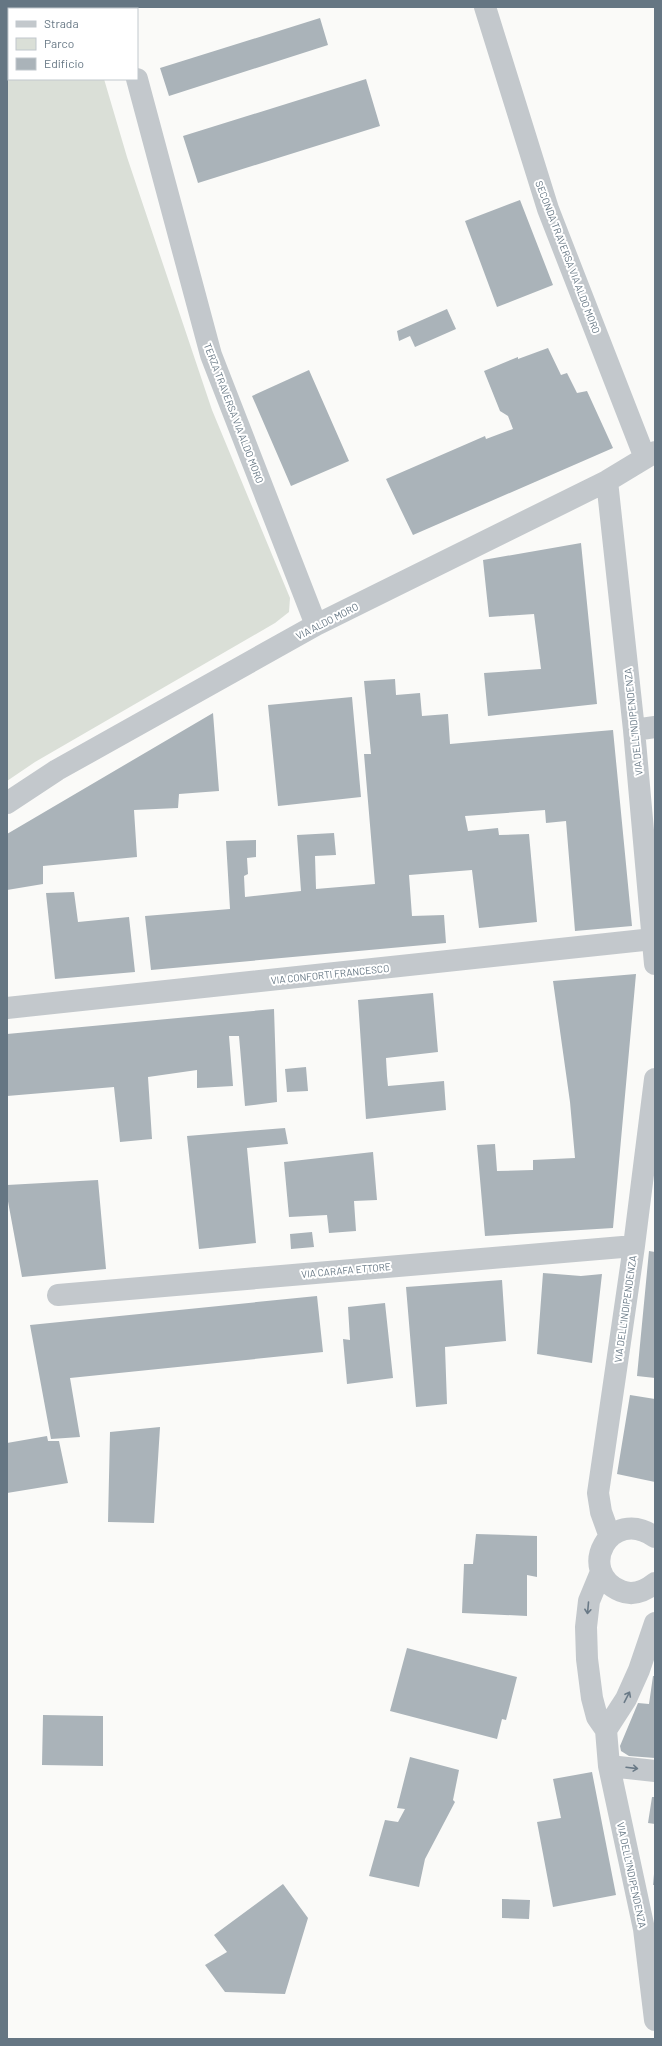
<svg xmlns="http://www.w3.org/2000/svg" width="662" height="2046" viewBox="0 0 662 2046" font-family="Barlow,sans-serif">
  <rect width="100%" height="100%" fill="#fafaf8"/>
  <path fill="#dadfd7" d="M 7,7 L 82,7 L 82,9 L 9,9 L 9,79 L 104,79 L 127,157 L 212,410 L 290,598 L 289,612 L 275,623 L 35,762 L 7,781 Z"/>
  <path fill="#aab3b9" d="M 320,18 L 328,45 L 169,96 L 160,68 Z
    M 366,79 L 380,126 L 198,183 L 183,136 Z
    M 520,200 L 553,285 L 497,307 L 465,221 Z
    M 447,309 L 456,329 L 415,347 L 410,336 L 399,341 L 397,331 Z
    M 548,348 L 561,375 L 567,373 L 577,393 L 587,391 L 613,448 L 413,535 L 386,479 L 485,436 L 486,439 L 513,429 L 508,416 L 500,411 L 484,371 L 518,357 L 518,359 Z
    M 309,370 L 349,461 L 291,486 L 252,396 Z
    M 581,543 L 597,704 L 488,716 L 484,673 L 541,669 L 534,614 L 489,617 L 483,560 Z
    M 395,679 L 396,695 L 420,693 L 422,716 L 448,714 L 450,744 L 613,730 L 632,926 L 575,931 L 566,821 L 546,823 L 545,810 L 465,816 L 468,831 L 498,828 L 499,835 L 529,834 L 537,922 L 479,928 L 472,870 L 409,875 L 412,916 L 444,915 L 446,943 L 151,970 L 145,916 L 230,909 L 226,841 L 256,840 L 256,857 L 247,858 L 248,874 L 244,876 L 245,897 L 301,891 L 297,835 L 334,833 L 336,855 L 315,856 L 316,889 L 375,884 L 364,754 L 371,754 L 364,681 Z
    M 352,697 L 361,797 L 278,806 L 268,705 Z
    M 213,713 L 219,791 L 179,794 L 178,808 L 134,810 L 137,857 L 43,866 L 43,884 L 7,890 L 7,834 Z
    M 74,892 L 78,922 L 129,917 L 135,972 L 55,979 L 46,893 Z
    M 636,974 L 613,1228 L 485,1236 L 477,1145 L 495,1144 L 497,1171 L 533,1170 L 533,1160 L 575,1158 L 570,1102 L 553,981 Z
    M 433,993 L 438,1052 L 386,1058 L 387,1076 L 388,1086 L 444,1081 L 446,1110 L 366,1119 L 358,1000 Z
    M 274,1009 L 277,1102 L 245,1106 L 239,1036 L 229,1036 L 233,1086 L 197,1088 L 197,1070 L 148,1077 L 152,1139 L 120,1142 L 114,1087 L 7,1096 L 7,1034 Z
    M 306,1067 L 308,1091 L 287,1092 L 285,1069 Z
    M 285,1128 L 288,1144 L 247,1148 L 256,1243 L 199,1249 L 187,1136 Z
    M 373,1152 L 377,1200 L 354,1201 L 356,1231 L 329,1233 L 327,1215 L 289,1217 L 284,1162 Z
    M 98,1180 L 106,1269 L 22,1277 L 7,1196 L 7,1185 Z
    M 312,1232 L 314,1247 L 291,1249 L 290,1234 Z
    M 649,1251 L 655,1252 L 655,1378 L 637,1376 Z
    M 543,1273 L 581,1276 L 602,1274 L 592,1363 L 537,1354 Z
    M 502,1280 L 506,1341 L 445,1347 L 447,1404 L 416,1407 L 406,1287 Z
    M 317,1296 L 323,1352 L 70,1378 L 80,1437 L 51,1439 L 30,1325 Z
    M 385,1303 L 393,1378 L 347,1384 L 343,1339 L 350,1340 L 348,1307 Z
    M 630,1395 L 655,1399 L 655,1482 L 617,1474 Z
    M 160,1427 L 154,1523 L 108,1522 L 110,1432 Z
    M 47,1436 L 48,1441 L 59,1441 L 68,1483 L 7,1493 L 7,1443 Z
    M 476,1534 L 537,1536 L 537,1577 L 527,1575 L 527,1616 L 462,1613 L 464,1564 L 473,1564 Z
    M 407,1648 L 517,1677 L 506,1720 L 502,1719 L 497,1739 L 390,1711 Z
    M 653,1676 L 655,1676 L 655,1758 L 629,1756 L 621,1751 L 620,1746 L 638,1703 L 649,1704 Z
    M 43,1715 L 103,1716 L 103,1766 L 42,1765 Z
    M 410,1757 L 459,1770 L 453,1800 L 455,1802 L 425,1859 L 419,1887 L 369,1876 L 385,1820 L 398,1822 L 405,1809 L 397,1808 Z
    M 592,1772 L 616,1895 L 553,1907 L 537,1822 L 561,1818 L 553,1779 Z
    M 652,1797 L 655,1797 L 655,1824 L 648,1823 Z
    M 654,1874 L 655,1874 L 655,1885 L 653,1885 Z
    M 283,1884 L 308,1918 L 285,1994 L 225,1992 L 205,1965 L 227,1952 L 214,1935 Z
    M 502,1899 L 530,1900 L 529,1919 L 502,1918 Z"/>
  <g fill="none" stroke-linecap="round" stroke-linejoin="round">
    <path stroke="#c3c8cc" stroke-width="22" d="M 113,7 L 114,9
      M 485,7 L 548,209 L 645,458
      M 137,79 L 211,355 L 316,625
      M 607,481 L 634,730 L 655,964
      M 634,730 L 655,727
      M 7,803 L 57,770 L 316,625 L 607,481 L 655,452
      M 7,1008 L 653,939
      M 58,1295 L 634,1246
      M 610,1537 L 601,1512 L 598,1493 L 634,1246 L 655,1079
      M 655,1537 C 610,1505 575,1572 621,1591 C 633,1596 645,1591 655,1583
      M 601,1572 L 589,1601 L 586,1627 L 587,1659 L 592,1698 L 597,1717 L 606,1730 L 609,1766 L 644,1929 L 655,2020
      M 606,1730 L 626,1699 L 639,1670 L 655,1623
      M 609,1766 L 655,1771"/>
  </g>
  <defs><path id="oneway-shaft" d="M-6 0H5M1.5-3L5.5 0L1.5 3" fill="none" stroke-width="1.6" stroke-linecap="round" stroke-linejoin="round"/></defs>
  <g stroke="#6a7a87">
    <use href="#oneway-shaft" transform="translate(588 1608) rotate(95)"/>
    <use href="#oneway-shaft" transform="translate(627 1697) rotate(-63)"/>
    <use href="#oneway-shaft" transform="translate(632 1768) rotate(7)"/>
  </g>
  <g text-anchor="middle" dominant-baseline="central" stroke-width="4" stroke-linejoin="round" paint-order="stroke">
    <g font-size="10" fill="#657683" stroke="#fff">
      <text transform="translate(568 257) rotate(69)">SECONDA TRAVERSA VIA ALDO MORO</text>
      <text transform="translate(234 413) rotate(69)">TERZA TRAVERSA VIA ALDO MORO</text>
      <text transform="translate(327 621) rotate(-27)">VIA ALDO MORO</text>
      <text transform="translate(633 722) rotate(-96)">VIA DELL'INDIPENDENZA</text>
      <text transform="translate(330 974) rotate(-6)">VIA CONFORTI FRANCESCO</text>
      <text transform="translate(346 1270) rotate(-5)">VIA CARAFA ETTORE</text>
      <text transform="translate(625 1309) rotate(-82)">VIA DELL'INDIPENDENZA</text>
      <text transform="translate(632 1875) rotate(78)">VIA DELL'INDIPENDENZA</text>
    </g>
  </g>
  <rect width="662" height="2046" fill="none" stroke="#657683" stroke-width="16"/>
  <rect x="8" y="8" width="130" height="72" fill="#ffffff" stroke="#c1c8cd"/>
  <rect x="16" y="21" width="20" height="6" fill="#c3c8cc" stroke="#c1c8cd"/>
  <text x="44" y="28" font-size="12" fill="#657683">Strada</text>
  <rect x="16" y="38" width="20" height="12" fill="#dadfd7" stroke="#c1c8cd"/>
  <text x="44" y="48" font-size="12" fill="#657683">Parco</text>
  <rect x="16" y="58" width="20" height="12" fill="#aab3b9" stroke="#c1c8cd"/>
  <text x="44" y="68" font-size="12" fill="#657683">Edificio</text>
</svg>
